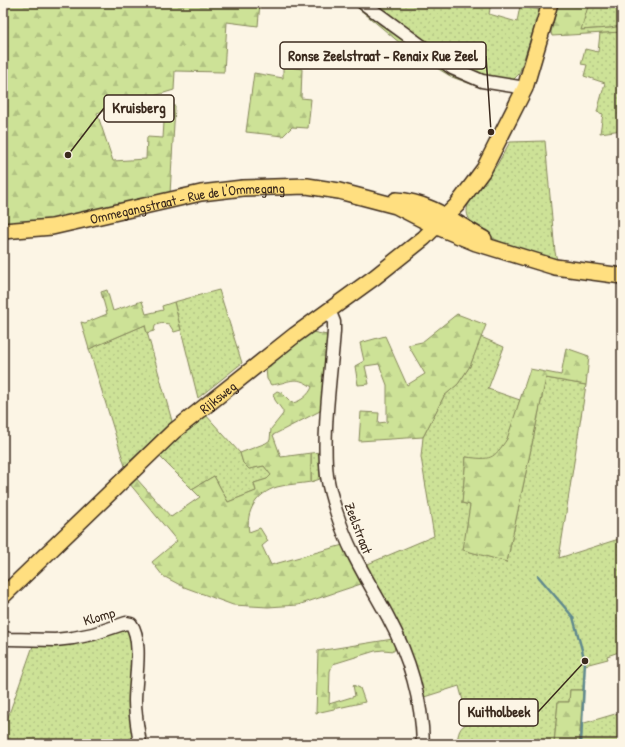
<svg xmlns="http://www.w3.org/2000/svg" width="625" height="747" viewBox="0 0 625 747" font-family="'Patrick Hand',sans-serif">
  <defs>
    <pattern id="grass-dots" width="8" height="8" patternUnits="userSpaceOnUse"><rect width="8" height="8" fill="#cde297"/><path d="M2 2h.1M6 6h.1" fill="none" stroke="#b1c282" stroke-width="1.8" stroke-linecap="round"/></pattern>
    <pattern id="forest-firs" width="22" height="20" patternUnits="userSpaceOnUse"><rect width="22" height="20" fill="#cde297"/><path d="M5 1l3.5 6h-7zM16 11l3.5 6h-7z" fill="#b1c282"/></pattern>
  </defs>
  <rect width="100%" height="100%" fill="#fcf5e5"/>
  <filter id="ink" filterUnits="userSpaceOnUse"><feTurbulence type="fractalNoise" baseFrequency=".025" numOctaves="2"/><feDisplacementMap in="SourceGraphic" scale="8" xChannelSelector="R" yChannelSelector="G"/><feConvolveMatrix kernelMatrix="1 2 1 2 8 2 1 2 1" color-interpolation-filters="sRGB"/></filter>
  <g filter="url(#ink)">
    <path fill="url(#grass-dots)" stroke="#84865a" d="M 367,3 L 491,3 L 489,14 L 517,22 L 520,6 L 540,10 L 519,74 L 513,80 L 493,80 L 452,64 Z
      M 589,3 L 622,3 L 622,26 L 610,28 L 580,30 Z
      M 622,32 L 622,130 L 600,133 L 603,114 L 597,112 L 605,83 L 584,76 L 587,65 L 581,64 L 585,49 L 598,52 L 600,33 Z
      M 545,141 L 555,252 L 557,260 C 537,255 453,234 469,203 L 497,165 L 510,142 Z
      M 219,290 L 242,363 L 198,398 L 174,302 Z
      M 145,325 L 172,421 L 125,466 L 89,349 Z
      M 481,337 L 504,347 L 488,389 L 520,400 C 514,417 508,453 488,459 C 482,461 473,458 466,457 L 462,503 L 470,505 L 464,550 L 507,562 L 546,378 L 586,385 L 559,558 L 622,538 L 622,651 L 607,656 L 608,659 L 585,665 L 583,690 L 570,690 L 569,702 L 558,702 L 554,744 L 457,744 C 458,734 459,726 469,723 L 459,686 L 421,698 L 363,566 L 434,536 L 421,457 L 423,437 L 444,396 L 458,384 L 470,366 Z
      M 205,414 L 240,453 L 243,463 L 249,469 L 264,466 L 271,475 L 267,479 L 254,483 L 256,491 L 228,502 L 214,476 L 192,489 L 158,455 Z
      M 321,452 L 320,479 L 311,482 L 311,453 Z
      M 122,628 L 132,630 L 138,744 L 3,744 L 3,731 L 34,643 Z
      M 622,712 L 622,744 L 579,744 L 581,724 Z"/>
    <path fill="url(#forest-firs)" stroke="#84865a" d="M 3,3 L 260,3 L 258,26 L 227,22 L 224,72 L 175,71 L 174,90 L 97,113 L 113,161 L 146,159 L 147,137 L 163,138 L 165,106 L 175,106 L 170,194 L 47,221 L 3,227 Z
      M 352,3 L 358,3 L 436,60 L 504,86 L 501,91 L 476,86 L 452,77 L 430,64 L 406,48 Z
      M 558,3 L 589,3 L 581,30 L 610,28 L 622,26 L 622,32 L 552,36 L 551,32 Z
      M 283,66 L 302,69 L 301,98 L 311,99 L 308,128 L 292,127 L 283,136 L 246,132 L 254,73 L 283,78 Z
      M 107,290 L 113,311 L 142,301 L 146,314 L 163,310 L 162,306 L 174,302 L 181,330 L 174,332 L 169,324 C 164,323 159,323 155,326 L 154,331 L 147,333 L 145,325 L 89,349 L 81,322 L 85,323 L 107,314 L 101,292 Z
      M 457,314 L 486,325 L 470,366 L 458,384 L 444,396 L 423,437 L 359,441 L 361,412 L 379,413 L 378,423 L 387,422 L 387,385 L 379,364 L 365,366 L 369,384 L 358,385 L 355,366 L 364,361 L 360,343 L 385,336 L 407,385 L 425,374 L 408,345 L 422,342 Z
      M 312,332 L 327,335 L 322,410 L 273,435 L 281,457 L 311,453 L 311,482 C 300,484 288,484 277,487 C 257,493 245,511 249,532 L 260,528 L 268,541 L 262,546 L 271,565 L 343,545 L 361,584 L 298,605 L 268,607 L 233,605 L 184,587 L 163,576 L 152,562 L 177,541 L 129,483 L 135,477 L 171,517 L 200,497 L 192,489 L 214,476 L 228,502 L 256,491 L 254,483 L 267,479 L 271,475 L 264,466 L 249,469 L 243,463 L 240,453 L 266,443 L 270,440 L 271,429 L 283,414 L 283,411 L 275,400 L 273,394 L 277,391 L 282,393 L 292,403 C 300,402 309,395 312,387 C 294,374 290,383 271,385 L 267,379 L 266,368 Z
      M 566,348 L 589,356 L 586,385 L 546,378 L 507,562 L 463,550 L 470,505 L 462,503 L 466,457 C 491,460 493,460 507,439 L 530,369 L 561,375 Z
      M 393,639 L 395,647 L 394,651 L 383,650 L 375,651 L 333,664 L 330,671 L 329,704 L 355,696 L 353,685 L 360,688 L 365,702 L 316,713 L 318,651 Z
      M 570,690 L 583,690 L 579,744 L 554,744 L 558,702 L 569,702 Z"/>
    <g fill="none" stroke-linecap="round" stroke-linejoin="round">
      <path stroke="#61898d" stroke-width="2.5" d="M 538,576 L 573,617 L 585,661 L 581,744"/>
      <defs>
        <path id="minor" d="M 363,3 L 452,68 L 482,81 L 525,88
          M 329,310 L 334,322 L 334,331 C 331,375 322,432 327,476 C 329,488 333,502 337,514 C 349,552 369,582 388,617 C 409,656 422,700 423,744
          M 3,637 L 9,639 L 55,640 L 73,638 L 93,634 L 126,623 L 131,624 C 143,640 135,680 135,701 C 135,715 138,730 140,744"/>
        <g id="major">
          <path d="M 396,200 C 431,202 455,223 484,239"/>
          <path id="s1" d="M 3,231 L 52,227 L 201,193 L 243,188 L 307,186 L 339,191 L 396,206 L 435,226 L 476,243 L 555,267 L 622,276"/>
          <path id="s2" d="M 3,596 L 174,431 L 295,335 L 375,277 L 424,238 L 457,205 L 484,169 L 525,88 L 550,3"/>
        </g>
      </defs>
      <use href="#minor" stroke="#3b2a1e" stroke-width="15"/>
      <use href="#major" stroke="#3b2a1e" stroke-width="18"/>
      <use href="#minor" stroke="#fcf5e5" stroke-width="12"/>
      <use href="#major" stroke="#ffdf80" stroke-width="15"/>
    </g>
  </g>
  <g text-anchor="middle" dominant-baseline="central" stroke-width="3.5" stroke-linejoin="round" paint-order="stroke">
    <g font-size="14" fill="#3b2a1e" stroke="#fcf5e5">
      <text stroke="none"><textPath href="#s1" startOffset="187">Ommegangstraat - Rue de l'Ommegang</textPath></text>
      <text stroke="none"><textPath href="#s2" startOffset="293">Rijksweg</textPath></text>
      <text transform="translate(359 528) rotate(69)">Zeelstraat</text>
      <text transform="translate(99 616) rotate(-16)">Klomp</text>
    </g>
  </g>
  <path fill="none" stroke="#3b2a1e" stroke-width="1.5" d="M491 132L486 56M68 155L104 108M585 661L538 712"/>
  <g fill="#3b2a1e" stroke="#fcf5e5" stroke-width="1.5">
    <circle cx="491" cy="132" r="4"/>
    <circle cx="68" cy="155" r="4"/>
    <circle cx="585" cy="661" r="4"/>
  </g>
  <g fill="#fcf5e5" stroke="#3b2a1e" stroke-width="1.5">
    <rect x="280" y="42" width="206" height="27" rx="4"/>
    <rect x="104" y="95" width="70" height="27" rx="4"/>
    <rect x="459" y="699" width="79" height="27" rx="4"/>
  </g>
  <g font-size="15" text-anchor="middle" font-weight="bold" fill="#3b2a1e">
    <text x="383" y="61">Ronse Zeelstraat - Renaix Rue Zeel</text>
    <text x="139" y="113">Kruisberg</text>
    <text x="499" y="717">Kuitholbeek</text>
  </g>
  <rect width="625" height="747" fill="none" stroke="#fcf5e5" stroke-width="16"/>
  <rect x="8" y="8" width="609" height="731" fill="none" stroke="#3b2a1e" stroke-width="1.5" filter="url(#ink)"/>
</svg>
